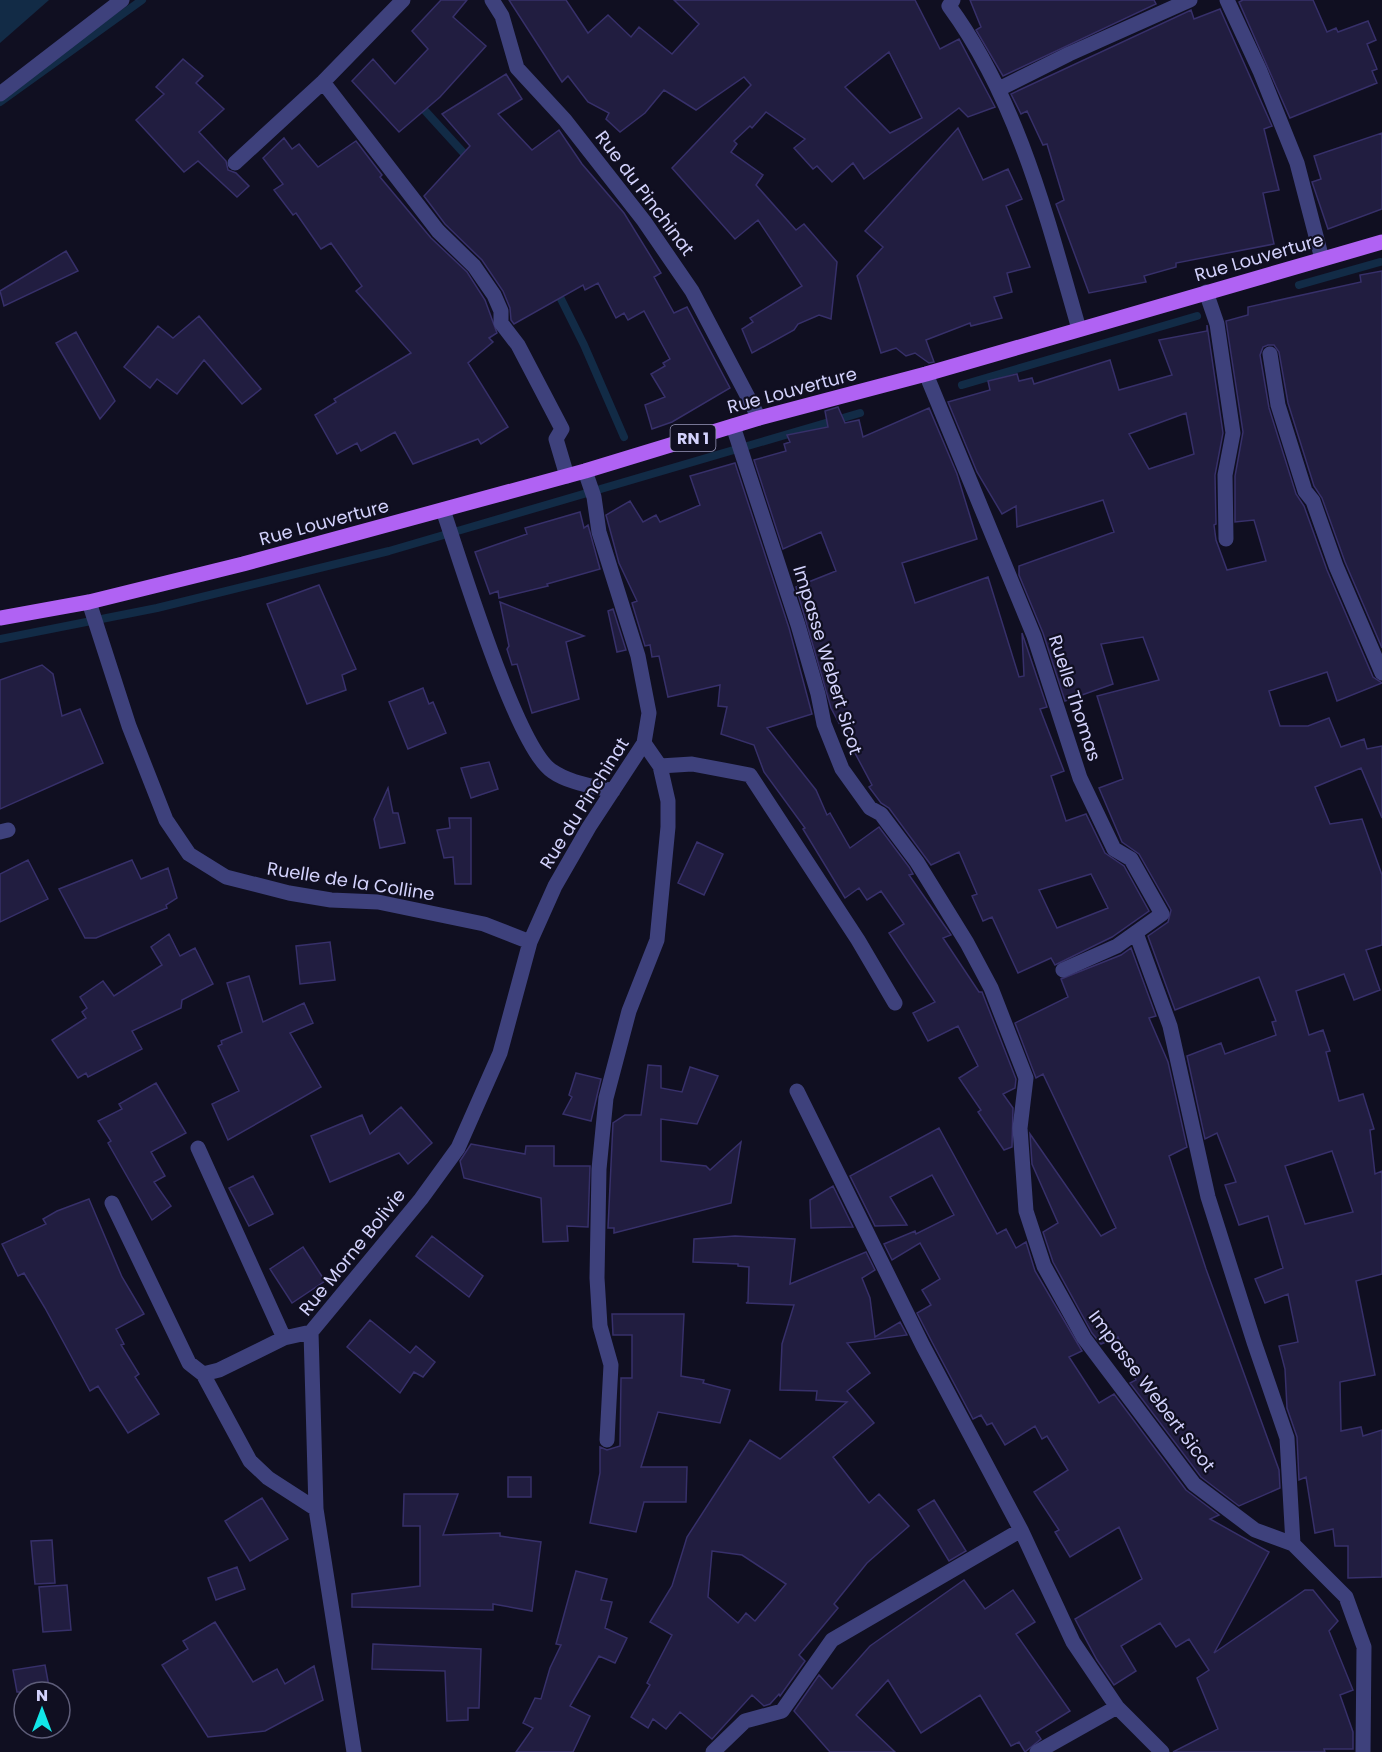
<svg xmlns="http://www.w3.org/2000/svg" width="1382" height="1752" viewBox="0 0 1382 1752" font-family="Poppins,sans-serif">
  <rect width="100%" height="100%" fill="#100f21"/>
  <path fill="#122b46" d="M 0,0 L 49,0 L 0,43 Z"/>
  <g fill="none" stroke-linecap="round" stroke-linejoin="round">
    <path stroke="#122b46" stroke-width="8" d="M 0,102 L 142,0
      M 418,103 L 470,160
      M 1299,285 L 1380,262
      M 556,289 L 584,345 L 624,437
      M 962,385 L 1197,316
      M 0,639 L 157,608 L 389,551 L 860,413"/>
  </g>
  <path fill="#211d40" stroke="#37306a" stroke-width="1.5" fill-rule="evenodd" d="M 441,0 L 467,0 L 453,17 L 486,46 L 440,97 L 399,132 L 352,81 L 373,59 L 395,84 L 428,49 L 412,31 Z
    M 509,0 L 566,0 L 588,33 L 608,15 L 631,37 L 639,27 L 672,54 L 699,24 L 674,0 L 915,0 L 940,49 L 959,39 L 995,107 L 968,117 L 959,108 L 864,179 L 853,163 L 832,182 L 817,166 L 813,169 L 794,148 L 805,139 L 766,112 L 752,128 L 750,126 L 734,141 L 737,144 L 731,152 L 763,175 L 756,185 L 796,230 L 804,224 L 837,262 L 831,319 L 819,315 L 798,324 L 794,330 L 752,353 L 742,329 L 753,322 L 750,318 L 802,286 L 758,220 L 735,239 L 672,168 L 751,85 L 744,77 L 696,110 L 664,90 L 645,113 L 620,132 L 606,119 L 609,113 L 588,102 L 568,76 L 562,82 ZM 889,52 L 922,118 L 890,133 L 845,87 Z
    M 970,0 L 1154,0 L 1156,4 L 1003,76 L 976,30 L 981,27 Z
    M 1243,0 L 1313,0 L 1327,32 L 1336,28 L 1338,32 L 1368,21 L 1376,40 L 1367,44 L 1377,69 L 1372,71 L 1377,83 L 1290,118 L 1239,2 Z
    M 1220,9 L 1272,126 L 1264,129 L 1279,190 L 1263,193 L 1274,244 L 1176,263 L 1176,267 L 1144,276 L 1146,282 L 1089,293 L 1056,204 L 1064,200 L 1047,144 L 1043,145 L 1027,111 L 1021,114 L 1011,94 L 1191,10 L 1194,19 Z
    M 183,59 L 203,76 L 196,83 L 224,109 L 199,132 L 226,161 L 228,170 L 236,173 L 249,186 L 237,197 L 198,161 L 184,172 L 136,120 L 164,94 L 156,87 Z
    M 506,74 L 522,99 L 498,114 L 532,150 L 559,130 L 582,164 L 624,213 L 661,273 L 654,277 L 674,313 L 687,307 L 730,388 L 672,422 L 652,429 L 645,405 L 665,397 L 651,374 L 665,366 L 663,363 L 670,359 L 644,311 L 628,320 L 624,313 L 616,318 L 598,283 L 585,290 L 583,285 L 514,324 L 511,320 L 510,308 L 503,291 L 482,260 L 445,224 L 424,196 L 470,146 L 442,114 Z
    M 958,128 L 983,180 L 1008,169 L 1022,199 L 1006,206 L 1030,267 L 1007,273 L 1012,292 L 994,297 L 1002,318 L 971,326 L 970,323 L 926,340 L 934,362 L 929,363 L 915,353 L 906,356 L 896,348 L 881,353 L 857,276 L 883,247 L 865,231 Z
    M 1382,133 L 1382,209 L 1328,229 L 1312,182 L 1321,179 L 1314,156 Z
    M 284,138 L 292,149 L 299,144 L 318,167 L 356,141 L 382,175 L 380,177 L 431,238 L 467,272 L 485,300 L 497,333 L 489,338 L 493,342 L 468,363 L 508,427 L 481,444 L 478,439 L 413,464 L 395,432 L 361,451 L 357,443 L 337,454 L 315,415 L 336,402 L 334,399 L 411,353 L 356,291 L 362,286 L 331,243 L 321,249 L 296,213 L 293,215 L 274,190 L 283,184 L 263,158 Z
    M 66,251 L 78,271 L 4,306 L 0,291 Z
    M 1382,271 L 1382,648 L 1345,562 L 1322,498 L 1314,486 L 1288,403 L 1279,352 L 1274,345 L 1268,345 L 1263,347 L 1260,355 L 1269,408 L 1296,494 L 1304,506 L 1327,570 L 1373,677 L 1382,683 L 1337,701 L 1327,672 L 1269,691 L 1280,726 L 1308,726 L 1329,718 L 1341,747 L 1364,739 L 1367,749 L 1382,746 L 1382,818 L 1361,768 L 1315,787 L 1330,824 L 1362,819 L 1382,875 L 1382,945 L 1366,950 L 1380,990 L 1354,1000 L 1344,974 L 1296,991 L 1309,1035 L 1323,1030 L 1330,1051 L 1326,1052 L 1339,1101 L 1363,1094 L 1374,1129 L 1370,1130 L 1375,1174 L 1382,1171 L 1382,1274 L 1356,1281 L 1375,1375 L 1340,1382 L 1341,1431 L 1361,1427 L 1363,1436 L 1382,1430 L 1382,1577 L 1348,1578 L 1348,1546 L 1335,1546 L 1333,1529 L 1315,1533 L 1306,1477 L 1299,1480 L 1297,1437 L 1287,1408 L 1285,1369 L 1279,1346 L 1298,1342 L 1288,1294 L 1265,1303 L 1255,1279 L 1283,1268 L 1268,1216 L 1239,1225 L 1225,1185 L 1236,1182 L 1217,1133 L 1205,1139 L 1187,1056 L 1221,1043 L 1225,1054 L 1276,1035 L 1272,1022 L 1276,1021 L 1259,977 L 1175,1010 L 1148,936 L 1168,922 L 1171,910 L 1139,854 L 1122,842 L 1099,788 L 1123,779 L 1097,696 L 1159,680 L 1143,637 L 1101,644 L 1113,684 L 1065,701 L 1043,633 L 1019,575 L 1019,566 L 1114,532 L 1103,500 L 1017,527 L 1016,506 L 1002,514 L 977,472 L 948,402 L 990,390 L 988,381 L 1017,374 L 1019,381 L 1032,378 L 1034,384 L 1110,360 L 1119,390 L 1172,375 L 1159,340 L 1207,331 L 1207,325 L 1223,433 L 1215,475 L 1216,524 L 1214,525 L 1216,540 L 1227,570 L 1266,561 L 1254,520 L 1235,522 L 1235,476 L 1243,432 L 1226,321 L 1248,315 L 1248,307 L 1361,282 L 1360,275 ZM 1186,413 L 1194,454 L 1149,469 L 1129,434 ZM 1332,1151 L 1353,1212 L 1305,1224 L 1285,1166 Z
    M 199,316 L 261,389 L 242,404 L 204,360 L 177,394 L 157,379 L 150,388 L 124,367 L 158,326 L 173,338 Z
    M 76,332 L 115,401 L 100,419 L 56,343 Z
    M 838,407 L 845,423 L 859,420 L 863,437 L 929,408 L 957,474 L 977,539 L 902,563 L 915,603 L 988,577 L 1019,677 L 1024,676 L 1022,633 L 1047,707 L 1040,709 L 1064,771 L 1051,776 L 1066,821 L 1086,814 L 1105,853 L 1124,866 L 1149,911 L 1112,937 L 1055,965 L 1051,958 L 1018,973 L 992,917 L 983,921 L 972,896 L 977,894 L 959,852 L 931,865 L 889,808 L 881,803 L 869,787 L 872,785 L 831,708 L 796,587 L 836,571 L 821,532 L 783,549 L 754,460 L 786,451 L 784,444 L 790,442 L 787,435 L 828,427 L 825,411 ZM 1091,874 L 1108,908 L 1057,928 L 1039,890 Z
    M 735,463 L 789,628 L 812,714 L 767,728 L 816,790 L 827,815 L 830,813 L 850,848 L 879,827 L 909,867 L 913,874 L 909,875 L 951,935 L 943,938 L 979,992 L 982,992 L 1016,1079 L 1015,1088 L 1003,1094 L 1013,1108 L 1012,1147 L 1004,1150 L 978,1112 L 981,1110 L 959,1078 L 978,1066 L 958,1026 L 928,1041 L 913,1013 L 935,1002 L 889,933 L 904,924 L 881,891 L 867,900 L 859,888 L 845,898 L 803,829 L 805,828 L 764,772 L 754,745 L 721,734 L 727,707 L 718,706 L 720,685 L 668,697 L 659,656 L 652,657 L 650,645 L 645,646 L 632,603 L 637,601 L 619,563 L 606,515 L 630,501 L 643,522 L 656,515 L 660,522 L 700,505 L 690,476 Z
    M 580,512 L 584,528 L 588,525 L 600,569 L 547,584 L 548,586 L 499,598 L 498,591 L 490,594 L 475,552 L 527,534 L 525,528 Z
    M 319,585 L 356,669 L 342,675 L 346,690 L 307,704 L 267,604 Z
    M 500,602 L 584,636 L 566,642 L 579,699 L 532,713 L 517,664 L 512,665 L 507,649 L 509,646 Z
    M 613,609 L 626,650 L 617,652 L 608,611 Z
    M 42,665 L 53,674 L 62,716 L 80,709 L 103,763 L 0,809 L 0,680 Z
    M 423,688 L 429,704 L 433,702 L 446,733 L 408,749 L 389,702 Z
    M 489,762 L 498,789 L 471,798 L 461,768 Z
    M 388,788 L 393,813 L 398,813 L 405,843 L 380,848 L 374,819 Z
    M 449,818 L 471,818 L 471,884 L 455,884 L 453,857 L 444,858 L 437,830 L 450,828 Z
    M 697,842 L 723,854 L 704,895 L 678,883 Z
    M 28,860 L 48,899 L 0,922 L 0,874 Z
    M 132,860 L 141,879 L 168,868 L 177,898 L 166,905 L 167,908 L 96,938 L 85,938 L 59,889 Z
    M 169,934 L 180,956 L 195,948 L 213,984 L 182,1000 L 181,1008 L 132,1031 L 142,1049 L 88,1077 L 86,1073 L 78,1078 L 52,1040 L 86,1018 L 82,1012 L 87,1008 L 80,997 L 103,981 L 114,996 L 162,965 L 151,947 Z
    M 330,942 L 335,980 L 300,984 L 296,946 Z
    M 1131,948 L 1156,1016 L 1149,1018 L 1168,1062 L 1187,1147 L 1169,1156 L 1206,1269 L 1279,1470 L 1280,1488 L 1239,1506 L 1201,1477 L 1130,1383 L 1136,1380 L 1118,1337 L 1101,1344 L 1092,1333 L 1053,1262 L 1043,1232 L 1058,1223 L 1032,1164 L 1030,1134 L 1101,1236 L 1116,1228 L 1043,1074 L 1036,1078 L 1015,1023 L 1068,997 L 1061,979 L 1121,955 Z
    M 249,976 L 263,1022 L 304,1003 L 313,1023 L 290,1033 L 321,1087 L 228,1140 L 212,1104 L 239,1091 L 218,1046 L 222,1044 L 221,1041 L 242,1032 L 227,983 Z
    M 648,1065 L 661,1066 L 661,1088 L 682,1092 L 690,1067 L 718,1076 L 697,1124 L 661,1119 L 661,1161 L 706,1166 L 710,1170 L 741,1142 L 731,1203 L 614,1233 L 614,1228 L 608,1228 L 613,1123 L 625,1115 L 641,1115 Z
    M 576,1073 L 601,1079 L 591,1121 L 563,1114 L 572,1097 L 569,1095 Z
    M 156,1083 L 186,1133 L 151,1152 L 165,1176 L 154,1182 L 171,1206 L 152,1220 L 108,1143 L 111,1141 L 98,1121 L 122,1109 L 119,1104 Z
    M 401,1107 L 432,1143 L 408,1164 L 399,1153 L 330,1182 L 311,1136 L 362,1115 L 370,1134 Z
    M 939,1128 L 997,1234 L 1006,1229 L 1016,1248 L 1026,1242 L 1035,1271 L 1082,1351 L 1069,1357 L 1099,1403 L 1114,1394 L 1186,1490 L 1219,1515 L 1210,1519 L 1269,1552 L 1214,1653 L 1305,1590 L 1313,1590 L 1338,1621 L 1329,1631 L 1353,1690 L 1340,1695 L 1353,1732 L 1353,1749 L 1324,1749 L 1325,1752 L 1173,1752 L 1218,1729 L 1197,1678 L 1209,1670 L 1189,1639 L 1176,1647 L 1160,1623 L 1121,1646 L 1136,1671 L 1114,1685 L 1097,1660 L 1075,1619 L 1142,1579 L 1119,1527 L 1070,1557 L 1055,1532 L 1059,1530 L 1034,1492 L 1068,1470 L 1047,1436 L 1042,1439 L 1035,1426 L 1005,1445 L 992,1423 L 987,1425 L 981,1415 L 973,1419 L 932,1342 L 917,1313 L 931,1305 L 922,1290 L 940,1279 L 920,1243 L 892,1260 L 884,1244 L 915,1231 L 916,1234 L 954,1215 L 932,1175 L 890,1197 L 907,1225 L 875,1226 L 850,1176 Z
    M 471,1144 L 525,1154 L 526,1146 L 554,1146 L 554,1166 L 590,1166 L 588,1227 L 567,1226 L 568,1241 L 543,1242 L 541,1198 L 464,1178 L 460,1161 Z
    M 253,1176 L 273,1214 L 249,1226 L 229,1188 Z
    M 833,1186 L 853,1227 L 811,1228 L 810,1200 Z
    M 89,1199 L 122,1277 L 144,1314 L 116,1329 L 124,1344 L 121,1345 L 139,1374 L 135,1377 L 159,1414 L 128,1433 L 98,1386 L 90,1391 L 45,1308 L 24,1273 L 18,1276 L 2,1244 L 46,1224 L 43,1219 L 57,1211 Z
    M 432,1236 L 483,1276 L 469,1297 L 416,1256 Z
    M 735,1236 L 795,1239 L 790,1284 L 866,1252 L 875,1270 L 862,1278 L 870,1298 L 875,1337 L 900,1322 L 907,1335 L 847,1343 L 870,1373 L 847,1391 L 874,1423 L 833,1457 L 869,1503 L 879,1494 L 909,1526 L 867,1563 L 834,1604 L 838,1608 L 799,1655 L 805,1661 L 780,1696 L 779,1694 L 770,1704 L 764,1706 L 752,1695 L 712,1739 L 680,1712 L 666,1729 L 653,1719 L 648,1728 L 631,1717 L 650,1685 L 647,1683 L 672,1635 L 650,1622 L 672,1586 L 687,1537 L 750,1440 L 780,1459 L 847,1402 L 816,1400 L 817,1391 L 780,1390 L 782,1344 L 794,1305 L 746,1303 L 748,1302 L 749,1267 L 738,1266 L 738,1264 L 693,1262 L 694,1239 ZM 712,1551 L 742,1555 L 786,1584 L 755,1621 L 746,1613 L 738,1623 L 708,1597 Z
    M 303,1247 L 325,1281 L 292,1303 L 270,1269 Z
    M 612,1314 L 684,1314 L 681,1376 L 704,1380 L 703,1383 L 730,1390 L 720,1423 L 658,1412 L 641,1467 L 687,1467 L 686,1502 L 644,1502 L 636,1532 L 590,1523 L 600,1473 L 600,1447 L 607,1450 L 620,1446 L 621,1378 L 632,1378 L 632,1335 L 613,1335 Z
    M 370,1320 L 410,1353 L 416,1346 L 435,1362 L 423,1377 L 414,1372 L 400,1393 L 347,1347 Z
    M 508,1477 L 531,1477 L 531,1497 L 508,1497 Z
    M 404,1494 L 458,1494 L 443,1535 L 500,1533 L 500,1536 L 541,1542 L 532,1611 L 493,1604 L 493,1610 L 352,1607 L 352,1594 L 420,1586 L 420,1526 L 403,1526 Z
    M 262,1498 L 288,1539 L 250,1561 L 225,1521 Z
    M 934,1500 L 966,1551 L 949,1561 L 918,1510 Z
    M 52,1540 L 55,1583 L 35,1584 L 31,1541 Z
    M 237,1567 L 245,1589 L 216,1600 L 208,1578 Z
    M 576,1571 L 607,1579 L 601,1600 L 612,1602 L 605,1628 L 627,1638 L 615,1663 L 599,1656 L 570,1706 L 590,1716 L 573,1752 L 516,1752 L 533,1728 L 523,1723 L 535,1698 L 541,1699 L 550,1668 L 561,1645 L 556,1644 Z
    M 964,1580 L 985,1609 L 1013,1590 L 1035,1622 L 1016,1634 L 1070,1711 L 1036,1732 L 1041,1739 L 1025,1752 L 1019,1742 L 1011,1746 L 980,1695 L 921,1733 L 888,1680 L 856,1715 L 895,1752 L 830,1752 L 794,1711 L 819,1675 L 832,1689 L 870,1646 Z
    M 67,1585 L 71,1630 L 43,1632 L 39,1587 Z
    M 215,1622 L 253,1682 L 277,1669 L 285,1684 L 314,1666 L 323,1700 L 265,1731 L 208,1737 L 162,1665 L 188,1649 L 183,1641 Z
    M 373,1644 L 481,1649 L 479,1708 L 468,1708 L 468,1720 L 447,1721 L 445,1671 L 372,1669 Z
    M 45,1665 L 50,1692 L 17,1692 L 13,1670 Z"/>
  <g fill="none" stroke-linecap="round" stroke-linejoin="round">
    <path stroke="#3e417c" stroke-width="15" d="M 492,0 L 502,16 L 517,68 L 565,120 L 644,221 L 692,291 L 759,418
      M 953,0 L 949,6 C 1018,100 1047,218 1079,329
      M 1227,0 L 1260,71 L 1297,163 L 1322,259
      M 323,82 L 438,231 L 474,266 L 494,295 L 501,311 L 501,323 L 518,345 L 562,429 L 556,439 L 567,476
      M 999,89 L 1069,54 L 1190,0
      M 0,94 L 122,0
      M 235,163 L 323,82 L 403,0
      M 1206,292 L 1217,324 L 1233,433 L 1225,475 L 1226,539
      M 1270,354 L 1278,405 L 1305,491 L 1313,501 L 1336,566 L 1382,673
      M 926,374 L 1034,636 L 1080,778 L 1114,849 L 1131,859 L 1162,914 L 1117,946 L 1063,970
      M 733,426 L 798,625 L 818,694 L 824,724 L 842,769 L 870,808 L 881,814 L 917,862 L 967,943 L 991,988 L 1026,1078 L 1020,1128 L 1026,1211 L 1044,1266 L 1084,1338 L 1194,1484 L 1255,1530 L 1293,1544
      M 443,510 C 460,559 516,747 552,771 C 569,783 593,786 613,791
      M 89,602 L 129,726 L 166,820 L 189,854 L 226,877 L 289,893 L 331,900 L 378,902 L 484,924 L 530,942
      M 660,766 L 692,764 L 750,775 L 858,940 L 895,1003
      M 0,832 L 8,830
      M 1136,933 L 1170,1026 L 1208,1197 L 1254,1342 L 1287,1438 L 1293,1544 L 1346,1597 L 1364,1647 L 1363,1752
      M 797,1091 L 923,1346 L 1021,1530 L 1073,1642 L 1117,1707 L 1162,1752
      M 198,1148 L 284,1338
      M 112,1203 L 189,1363 L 203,1374 L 219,1370 L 284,1338 L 311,1332
      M 203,1374 L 250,1461 L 268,1478 L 316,1509
      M 607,1440 L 611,1365 L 600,1326 L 597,1278 L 599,1169 L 606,1098 L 629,1011 L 657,940 L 668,827 L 668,801 L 660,766 L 644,743
      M 354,1752 L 316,1509 L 311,1332 L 421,1199 L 458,1148 L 500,1053 L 530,942 L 555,886 L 589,827 L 644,743 L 649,713 L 638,656 L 599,532 L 594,497 L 585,471
      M 713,1752 L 745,1721 L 782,1711 L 832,1640 L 1021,1530
      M 1037,1752 L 1117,1707"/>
    <path stroke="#b062f3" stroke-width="15" d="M 0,618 L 89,602 L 243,564 L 585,471 L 759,418 L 926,374 L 1382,242"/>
  </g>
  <g text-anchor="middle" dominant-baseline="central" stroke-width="4.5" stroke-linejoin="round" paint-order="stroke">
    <rect fill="#100f21" stroke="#9898ba" stroke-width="1.5" x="670.5" y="425" width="45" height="26" rx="4.5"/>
    <g font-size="16" font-weight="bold" fill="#d3d2fc">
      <text x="693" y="438">RN 1</text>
    </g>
    <g font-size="18" fill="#d3d2fc" stroke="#100f21">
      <text transform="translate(645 193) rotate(53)">Rue du Pinchinat</text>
      <text transform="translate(1259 257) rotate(-16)">Rue Louverture</text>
      <text transform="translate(792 390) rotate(-15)">Rue Louverture</text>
      <text transform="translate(324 522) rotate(-15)">Rue Louverture</text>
      <text transform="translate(828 660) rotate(73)">Impasse Webert Sicot</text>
      <text transform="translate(1075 698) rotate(72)">Ruelle Thomas</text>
      <text transform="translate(584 803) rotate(-58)">Rue du Pinchinat</text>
      <text transform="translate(351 881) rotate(9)">Ruelle de la Colline</text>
      <text transform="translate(352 1252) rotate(-51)">Rue Morne Bolivie</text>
      <text transform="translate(1152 1391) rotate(53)">Impasse Webert Sicot</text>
    </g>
  </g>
  <g transform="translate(42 1710)"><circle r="28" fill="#100f21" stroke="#5e5d79" stroke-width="1.5"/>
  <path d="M0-4.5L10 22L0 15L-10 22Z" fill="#12e6e8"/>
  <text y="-9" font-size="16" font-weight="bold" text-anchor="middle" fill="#d3d2fc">N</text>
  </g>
</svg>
